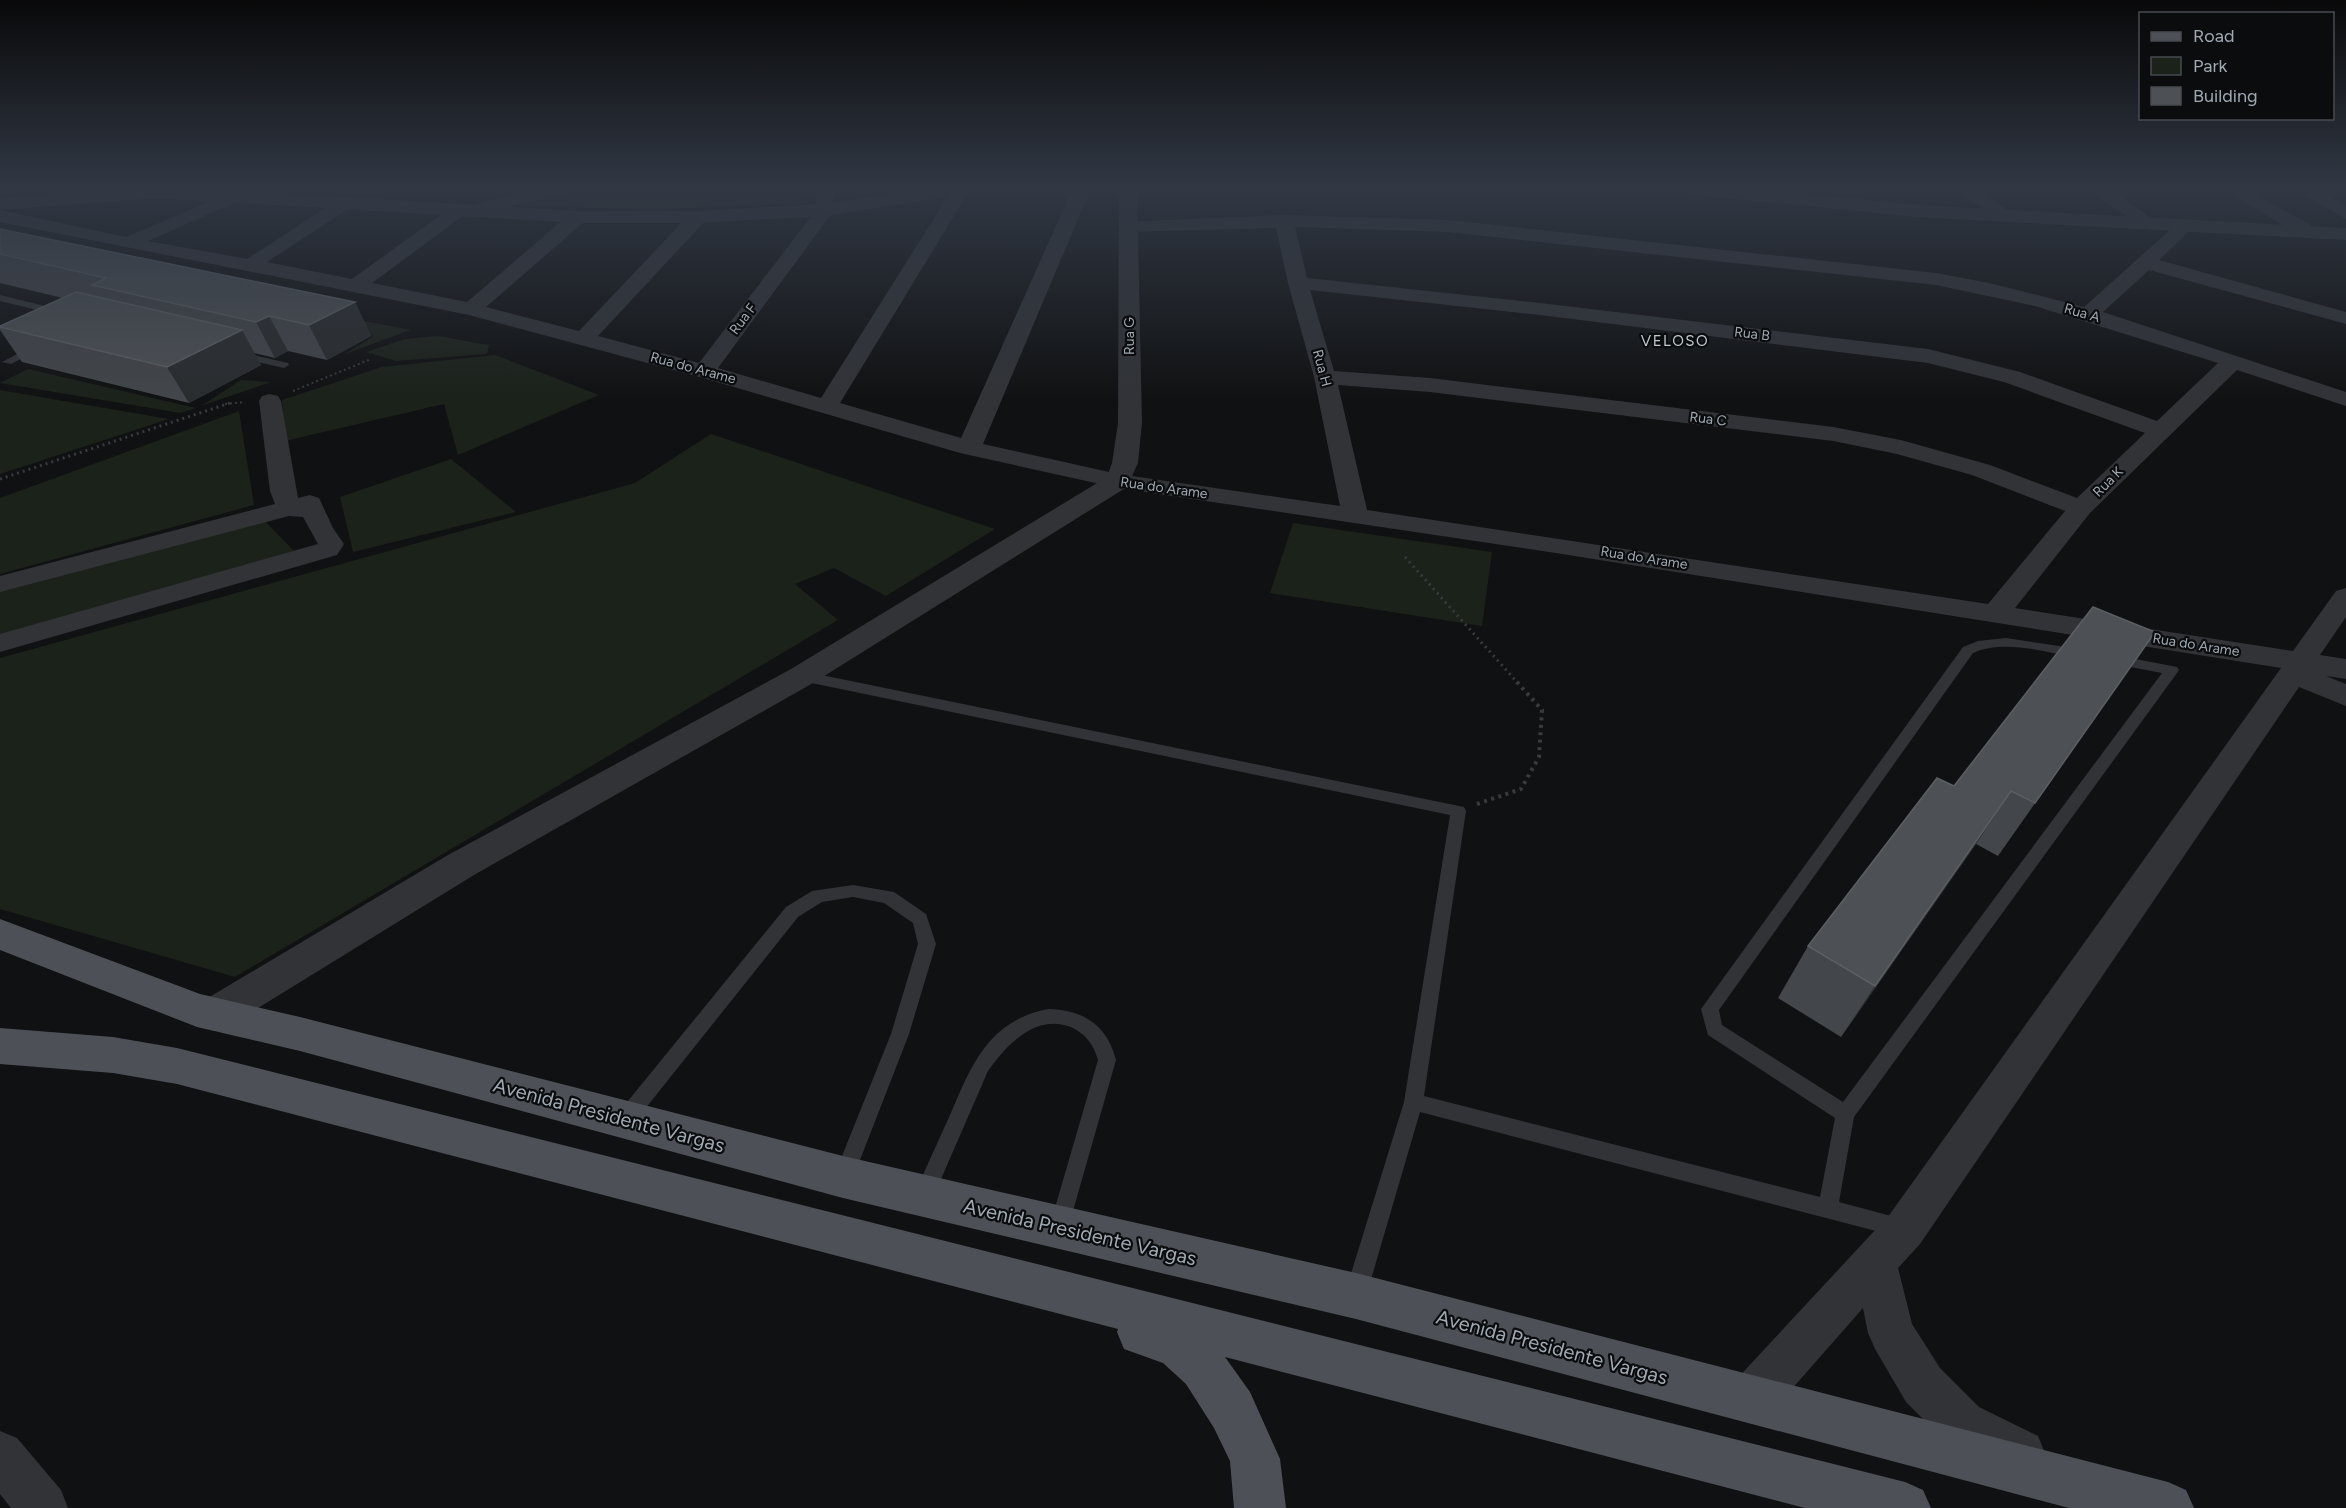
<svg xmlns="http://www.w3.org/2000/svg" width="2346" height="1508" viewBox="0 0 2346 1508" font-family="Figtree,sans-serif">
  <rect width="100%" height="100%" fill="#101112"/>
  <path fill="#1b221a" d="M 568,188 L 802,189 L 803,203 L 652,210 L 500,205 Z
    M 85,271 L 228,295 L 411,330 L 345,354 L 374,336 Z
    M 438,336 L 489,345 L 487,354 L 396,361 L 366,352 L 405,339 Z
    M 495,355 L 599,395 L 458,455 L 444,404 L 285,441 L 282,400 L 382,367 Z
    M 28,369 L 196,408 L 180,413 L 0,383 Z
    M 241,380 L 271,382 L 201,406 Z
    M 0,390 L 169,419 L 0,474 Z
    M 239,411 L 254,505 L 0,574 L 0,498 Z
    M 711,434 L 995,529 L 886,596 L 834,568 L 795,584 L 838,620 L 235,977 L 0,909 L 0,658 L 635,483 Z
    M 451,459 L 516,512 L 353,552 L 340,497 Z
    M 263,519 L 294,551 L 0,636 L 0,591 Z
    M 1293,523 L 1492,552 L 1482,626 L 1270,593 Z"/>
  <g fill="none" stroke-linecap="round" stroke-linejoin="round">
    <path stroke="#373b3e" stroke-width="2" stroke-dasharray="2 3" stroke-linecap="butt" d="M 293,391 L 371,359
      M 225,404 L 245,402"/>
    <path stroke="#373b3e" stroke-width="3" stroke-dasharray="2 4" stroke-linecap="butt" d="M 0,479 L 230,403
      M 1405,557 L 1517,682"/>
    <path stroke="#373b3e" stroke-width="4" stroke-dasharray="3 4.5" stroke-linecap="butt" d="M 1477,804 L 1521,789 L 1539,757 L 1542,710 L 1516,681"/>
    <path fill="#313337" fill-rule="evenodd" d="M 0,295 L 61,310 L 63,312 L 58,315 L 0,301 Z
      M 36,344 L 40,345 L 40,349 L 11,364 L 2,362 Z
      M 239,352 L 288,363 L 289,365 L 284,368 L 235,357 L 235,353 Z
      M 2006,638 L 2079,649 L 2086,654 L 2079,659 C 2047,652 2004,639 1973,653 L 1719,1010 L 1722,1025 L 1843,1102 L 2162,673 L 2110,663 L 2108,660 L 2110,657 L 2115,655 L 2177,667 L 2179,670 L 2177,673 L 1854,1117 L 1839,1202 L 1906,1220 L 1909,1227 L 1906,1234 L 1899,1237 L 1420,1112 L 1367,1293 L 1364,1301 L 1356,1304 L 1348,1301 L 1345,1293 L 1404,1102 L 1450,815 L 802,681 L 795,676 L 802,671 L 1464,807 L 1466,811 L 1424,1096 L 1820,1197 L 1835,1118 L 1708,1035 L 1701,1009 L 1963,647 L 1978,641 Z
      M 853,885 L 894,892 L 926,914 L 936,944 L 909,1034 L 851,1183 L 844,1185 L 837,1183 L 834,1176 L 891,1034 L 918,944 L 913,923 L 884,903 L 853,897 L 822,902 L 798,917 L 633,1124 L 626,1127 L 619,1124 L 616,1118 L 619,1112 L 786,907 L 812,891 Z
      M 1048,1009 C 1084,1010 1107,1025 1116,1060 L 1067,1232 L 1060,1235 L 1053,1232 L 1050,1225 L 1098,1060 C 1090,1028 1057,1014 1028,1031 C 1011,1041 999,1056 988,1071 L 931,1202 L 924,1205 L 917,1202 L 914,1195 C 926,1168 938,1141 950,1115 C 972,1064 988,1021 1048,1009 Z"/>
    <path fill="#313337" fill-rule="evenodd" d="M 541,188 L 574,188 L 571,192 L 470,216 L 464,215 L 372,283 L 467,302 L 571,213 L 585,213 L 587,217 L 585,221 L 486,307 L 579,331 L 691,213 L 705,213 L 707,217 L 705,221 L 598,336 L 699,363 L 816,210 L 815,188 L 833,188 L 834,210 L 718,368 L 821,398 L 953,188 L 971,188 L 840,403 L 961,438 L 1073,188 L 1091,188 L 983,444 L 1118,474 L 1340,506 L 1314,377 L 1288,283 L 1276,228 L 1128,232 L 1121,230 L 1119,226 L 1121,222 L 1284,215 L 1449,220 L 1936,273 L 1989,283 L 2084,307 L 2179,222 L 2193,222 L 2195,226 L 2159,260 L 2346,312 L 2346,324 L 2149,270 L 2103,312 L 2346,392 L 2346,406 L 2237,370 L 2090,513 L 2015,608 L 2293,651 L 2336,591 L 2346,588 L 2346,617 L 2320,655 L 2346,659 L 2346,679 L 2326,676 L 2346,684 L 2346,706 L 2299,687 L 1920,1244 L 1898,1268 L 1912,1324 L 1940,1368 L 1979,1407 L 2038,1436 L 2045,1453 L 2038,1470 L 2021,1477 L 1945,1441 L 1906,1402 L 1875,1349 L 1868,1333 L 1863,1308 L 1768,1416 L 1751,1423 L 1734,1416 L 1727,1399 L 1734,1382 L 1890,1214 L 2281,668 L 1543,551 L 1118,488 L 960,453 L 696,376 L 469,315 L 0,222 L 0,210 L 126,237 L 232,192 L 238,193 L 241,197 L 238,201 L 148,241 L 247,259 L 339,199 L 351,199 L 354,203 L 351,207 L 267,262 L 352,279 L 453,206 L 459,205 L 466,207 ZM 1295,227 L 1449,232 L 1936,285 L 2035,306 L 2218,363 L 2157,421 L 2020,372 L 1928,349 L 1540,303 L 1307,278 ZM 1310,290 L 1540,315 L 1928,363 L 2004,382 L 2145,433 L 2077,498 L 1990,465 L 1901,440 L 1833,427 L 1430,378 L 1334,371 ZM 1338,385 L 1430,392 L 1833,441 L 1897,454 L 1972,475 L 2065,511 L 1988,604 L 1367,510 Z
      M 1955,188 L 1977,188 L 2016,217 L 2014,221 L 2000,221 Z
      M 2085,188 L 2107,188 L 2162,225 L 2160,229 L 2146,229 Z
      M 2220,188 L 2243,188 L 2318,229 L 2320,233 L 2318,237 L 2304,237 Z
      M 2292,188 L 2315,188 L 2346,206 L 2346,219 Z
      M 270,394 L 278,396 L 281,401 L 298,498 L 310,495 L 319,498 L 333,528 L 344,544 L 337,555 L 0,652 L 0,634 L 318,544 L 303,517 L 289,516 L 0,592 L 0,576 L 275,504 L 270,491 L 259,401 L 262,396 Z
      M 0,1431 L 17,1438 L 61,1490 L 68,1508 L 11,1508 L 0,1494 Z"/>
    <path fill="#313337" fill-rule="evenodd" d="M 128,188 L 191,188 L 578,211 L 698,211 L 825,204 L 926,188 L 974,188 L 972,192 L 965,194 L 825,216 L 698,223 L 578,223 L 155,198 L 0,210 L 0,198 Z
      M 1119,188 L 1137,188 L 1142,423 L 1138,463 L 1127,487 L 813,683 L 474,875 L 229,1026 L 215,1031 L 201,1026 L 195,1014 L 201,1002 L 448,855 L 791,669 L 1107,477 L 1112,463 L 1118,423 Z
      M 1678,188 L 1748,188 L 1917,205 L 2346,228 L 2346,240 L 1917,217 L 1687,194 L 1680,192 Z"/>
    <path fill="#4d5157" fill-rule="evenodd" d="M 0,919 L 200,994 L 300,1017 L 843,1156 L 1356,1273 L 2168,1482 L 2186,1490 L 2194,1508 L 2069,1508 L 1356,1319 L 843,1198 L 300,1051 L 197,1027 L 0,950 Z
      M 0,1028 L 113,1037 L 177,1048 L 1905,1482 L 1923,1490 L 1931,1508 L 1805,1508 L 1225,1357 L 1250,1392 L 1280,1459 L 1286,1508 L 1234,1508 L 1230,1461 L 1214,1428 L 1186,1384 L 1163,1363 L 1124,1349 L 1117,1332 L 1118,1329 L 177,1084 L 113,1073 L 0,1064 Z"/>
  </g>
  <path fill="#43464a" d="M 0,229 L 355,302 L 371,336 L 327,360 L 288,351 L 275,358 L 254,353 L 261,365 L 189,403 L 22,362 L 0,330 L 0,326 L 63,298 L 0,283 Z
    M 2155,632 L 1998,856 L 1976,844 L 1841,1037 L 1778,998 L 1808,946 L 1954,786 Z"/>
  <path fill="#2a2d2f" d="M 355,302 L 371,336 L 327,360 L 309,325 Z
    M 269,316 L 288,351 L 275,358 L 256,322 Z
    M 242,330 L 261,365 L 189,403 L 167,367 Z
    M 2011,791 L 1976,844 L 1841,1037 L 1875,986 Z"/>
  <path fill="#4d5155" stroke="#5a5f64" stroke-width="1.5" d="M 0,229 L 355,302 L 309,325 L 269,316 L 256,322 L 92,285 L 106,278 L 0,254 Z
    M 76,292 L 242,330 L 167,367 L 0,327 L 0,326 Z
    M 2093,607 L 2155,632 L 2035,803 L 2011,791 L 1875,986 L 1808,946 L 1937,778 L 1954,786 Z"/>
  <linearGradient id="sky" x2="0" y2="1"><stop stop-color="#09090a"/><stop offset="0.47" stop-color="#313844"/><stop offset="1" stop-color="#313844" stop-opacity="0"/></linearGradient>
  <rect width="2346" height="400" fill="url(#sky)"/>
  <g text-anchor="middle" dominant-baseline="central" stroke-width="4.5" stroke-linejoin="round" paint-order="stroke">
    <g font-size="14" fill="#a0aab4" stroke="#0b0c0d">
      <text transform="translate(2082 313) rotate(16)">Rua A</text>
      <text transform="translate(743 319) rotate(-53)">Rua F</text>
      <text transform="translate(1752 334) rotate(7)">Rua B</text>
      <text transform="translate(1129 336) rotate(-90)">Rua G</text>
      <text transform="translate(693 368) rotate(15)">Rua do Arame</text>
      <text transform="translate(1322 368) rotate(75)">Rua H</text>
      <text transform="translate(1708 419) rotate(7)">Rua C</text>
      <text transform="translate(2108 482) rotate(-45)">Rua K</text>
      <text transform="translate(1164 488) rotate(8)">Rua do Arame</text>
      <text transform="translate(1644 558) rotate(9)">Rua do Arame</text>
      <text transform="translate(2196 645) rotate(9)">Rua do Arame</text>
    </g>
    <g font-size="15" letter-spacing="1.5" fill="#c1c8d0" stroke="#0b0c0d">
      <text x="1675" y="341">VELOSO</text>
    </g>
    <g font-size="20" fill="#a0aab4" stroke="#0b0c0d">
      <text transform="translate(609 1115) rotate(15)">Avenida Presidente Vargas</text>
      <text transform="translate(1080 1232) rotate(13)">Avenida Presidente Vargas</text>
      <text transform="translate(1552 1347) rotate(15)">Avenida Presidente Vargas</text>
    </g>
  </g>
  <rect x="2139" y="12" width="195" height="108" fill="#0b0c0d" stroke="#474b50" stroke-width="1.5"/>
  <rect x="2151" y="32" width="30" height="9" fill="#4d5157" stroke="#474b50" stroke-width="1.5"/>
  <text x="2193" y="42" font-size="18" fill="#a0aab4">Road</text>
  <rect x="2151" y="57" width="30" height="18" fill="#1b221a" stroke="#474b50" stroke-width="1.5"/>
  <text x="2193" y="72" font-size="18" fill="#a0aab4">Park</text>
  <rect x="2151" y="87" width="30" height="18" fill="#4d5155" stroke="#474b50" stroke-width="1.5"/>
  <text x="2193" y="102" font-size="18" fill="#a0aab4">Building</text>
</svg>
